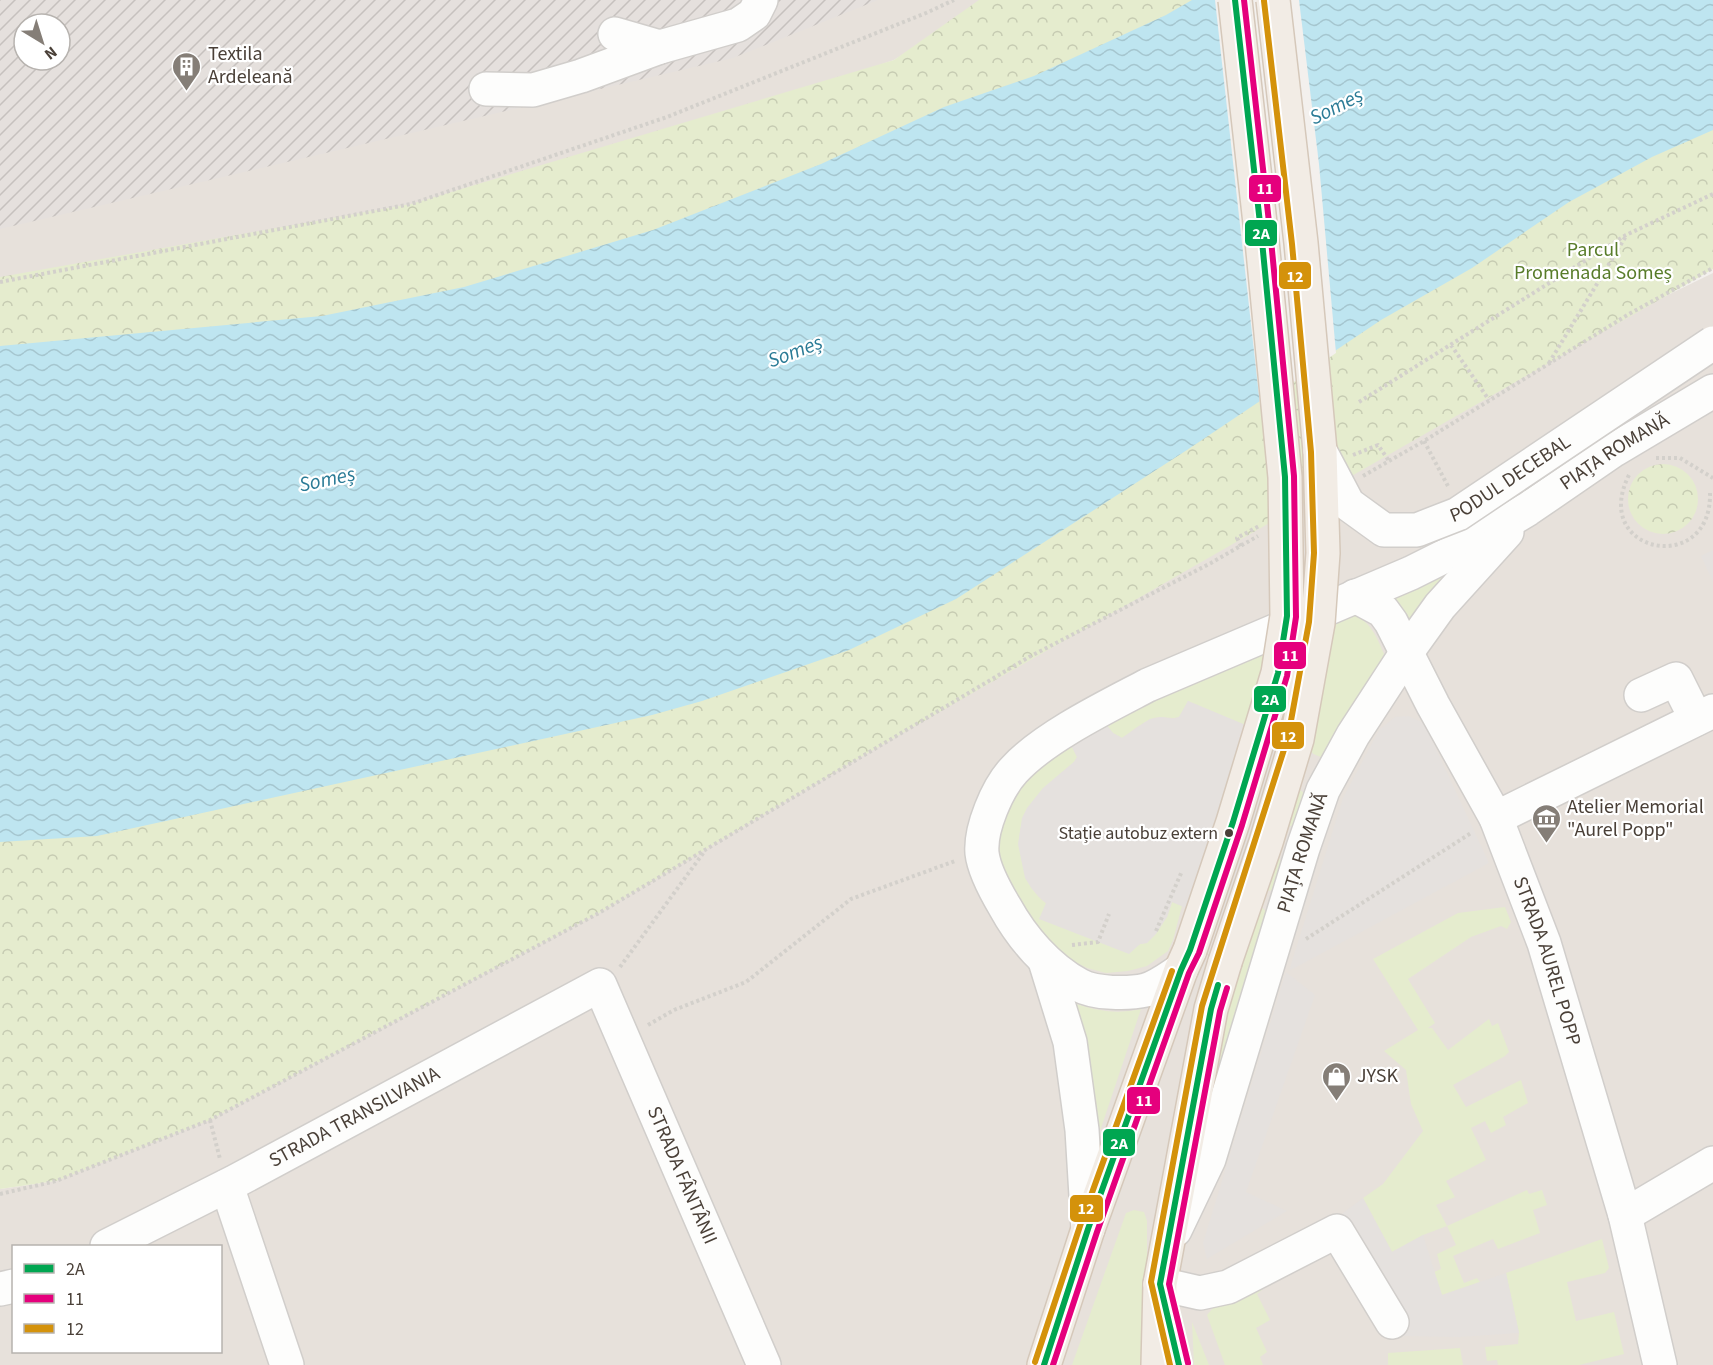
<svg xmlns="http://www.w3.org/2000/svg" width="1713" height="1365" viewBox="0 0 1713 1365" font-family="'Source Sans 3',sans-serif">
  <defs>
    <pattern id="industrial-furrows" width="10" height="10" patternUnits="userSpaceOnUse" patternTransform="scale(1.5)"><rect width="10" height="10" fill="#e5e0dd"/><path d="M-1 1l2-2M0 10L10 0M9 11l2-2" fill="none" stroke="#c6c1be"/></pattern>
    <pattern id="park-crowns" width="20" height="18" patternUnits="userSpaceOnUse" patternTransform="scale(1.5)"><rect width="20" height="18" fill="#e5ecce"/><path d="M2 6a3 3 0 1 1 6 0M12 15a3 3 0 1 1 6 0" fill="none" stroke="#c6cbb2"/></pattern>
    <pattern id="water-waves" width="16" height="10" patternUnits="userSpaceOnUse" patternTransform="scale(1.5)"><rect width="16" height="10" fill="#bee5f0"/><path d="M0 5q4-4 8 0t8 0" fill="none" stroke="#a5c6cf"/></pattern>
  </defs>
  <rect width="100%" height="100%" fill="#f3f0ed"/>
  <path fill="#e7e1db" fill-rule="evenodd" d="M 0,0 L 989,0 L 894,60 L 376,236 L 0,285 ZM 24,24 L 60,24 L 60,60 L 24,60 Z
    M 1713,273 L 1713,1365 L 0,1365 L 0,1189 L 56,1181 L 1629,314 ZM 14,1246 L 220,1246 L 220,1352 L 14,1352 Z"/>
  <path fill="url(#industrial-furrows)" fill-rule="evenodd" d="M 0,0 L 878,0 L 733,58 L 0,229 ZM 24,24 L 60,24 L 60,60 L 24,60 Z"/>
  <path fill="#e5ecce" d="M 1465,555 L 1412,627 C 1406,611 1400,601 1385,591 Z
    M 1352,613 C 1370,621 1377,637 1384,654 L 1333,753 L 1323,758 L 1188,701 L 1179,717 C 1172,719 1167,717 1160,717 C 1146,718 1134,730 1122,738 L 1113,733 L 1105,723 L 1115,716 Z
    M 1071,745 L 1077,757 L 1074,762 C 1036,794 1010,813 1023,866 C 1026,881 1034,895 1047,904 C 1074,921 1106,933 1135,948 L 1140,944 L 1147,943 L 1167,917 L 1172,902 L 1182,906 L 1173,940 L 1168,951 L 1147,966 L 1128,971 L 1106,973 L 1087,968 L 1065,957 L 1052,945 L 1012,897 L 999,858 L 995,833 L 1030,767 Z
    M 1293,784 L 1306,795 L 1296,824 L 1288,827 L 1278,824 Z
    M 1277,856 L 1282,862 L 1275,890 L 1266,891 Z
    M 1260,906 L 1270,915 L 1209,1115 L 1222,1021 Z
    M 1505,907 L 1511,922 L 1507,929 L 1501,926 L 1471,937 L 1408,979 L 1435,1023 L 1428,1028 L 1432,1028 L 1448,1050 L 1489,1019 L 1492,1026 L 1498,1023 L 1509,1052 L 1505,1056 L 1453,1085 L 1466,1107 L 1521,1080 L 1528,1103 L 1503,1117 L 1506,1125 L 1491,1133 L 1485,1121 L 1471,1128 L 1486,1160 L 1446,1181 L 1455,1197 L 1436,1205 L 1447,1226 L 1527,1190 L 1529,1194 L 1542,1190 L 1547,1205 L 1533,1210 L 1540,1233 L 1498,1249 L 1493,1239 L 1453,1256 L 1464,1283 L 1477,1278 L 1480,1282 L 1442,1295 L 1434,1272 L 1441,1269 L 1437,1254 L 1456,1245 L 1447,1226 L 1423,1235 L 1392,1252 L 1363,1198 L 1383,1184 L 1423,1131 L 1411,1104 L 1406,1070 L 1384,1051 L 1418,1030 L 1373,959 L 1458,913 Z
    M 1069,1002 C 1097,1010 1112,1015 1141,1009 L 1099,1134 Z
    M 1134,1210 L 1144,1212 L 1147,1221 L 1147,1365 L 1072,1365 L 1126,1213 Z
    M 1602,1239 L 1609,1268 L 1605,1273 L 1567,1282 L 1576,1321 L 1614,1312 L 1624,1354 L 1579,1365 L 1498,1365 L 1497,1360 L 1487,1361 L 1485,1347 L 1518,1344 L 1519,1333 L 1506,1273 Z
    M 1258,1281 L 1262,1290 L 1257,1294 L 1270,1320 L 1256,1328 L 1267,1352 L 1260,1357 L 1263,1365 L 1225,1365 L 1207,1315 L 1219,1301 Z
    M 1192,1322 L 1209,1365 L 1194,1365 Z
    M 1460,1348 L 1463,1365 L 1388,1365 L 1388,1353 Z"/>
  <path fill="url(#park-crowns)" d="M 979,0 L 1713,0 L 1713,269 L 847,765 L 599,913 L 210,1120 L 56,1181 L 0,1189 L 0,277 L 411,204 L 894,60 Z
    M1628 499a35 35 0 1 1 70 0a35 35 0 1 1-70 0Z"/>
  <path fill="#e5e1de" d="M 1713,550 L 1713,582 L 1701,556 Z
    M 1188,701 L 1313,753 L 1300,780 L 1244,932 L 1172,902 L 1167,917 L 1156,934 L 1147,943 L 1140,944 L 1129,954 L 1039,919 L 1046,903 L 1032,889 L 1025,878 L 1018,844 L 1022,818 L 1027,808 L 1043,788 L 1074,762 L 1077,757 L 1071,745 L 1105,723 L 1113,733 L 1122,738 L 1150,719 L 1162,717 L 1173,719 L 1179,717 Z
    M 1408,716 L 1424,723 L 1489,863 L 1289,971 L 1343,798 L 1379,730 L 1395,717 Z
    M 1286,972 L 1315,995 L 1246,1192 L 1287,1211 L 1207,1259 L 1203,1243 Z
    M 1363,1198 L 1392,1252 L 1423,1235 L 1442,1295 L 1506,1273 L 1519,1333 L 1459,1337 L 1400,1336 L 1331,1222 Z"/>
  <path fill="url(#water-waves)" d="M 1192,0 L 1713,0 L 1713,130 L 1652,157 L 1569,202 L 1472,268 L 1381,320 L 1187,450 L 956,599 L 849,650 L 702,701 L 652,715 L 97,836 L 0,842 L 0,346 L 322,316 L 464,287 L 653,230 L 821,164 L 944,107 L 1034,76 L 1166,15 Z"/>
  <path fill="#f3f0ed" d="M 1215,0 L 1299,0 L 1319,164 L 1336,353 L 1260,405 Z"/>
  <g fill="none" stroke-linecap="round" stroke-linejoin="round">
    <defs>
      <g id="minor">
        <path d="M 615,34 L 660,47 L 738,25 L 754,14 L 761,0"/>
        <path d="M 486,89 L 533,90 L 581,76 L 660,47"/>
        <path id="s1" d="M 1355,596 L 1383,611 L 1391,622 L 1433,705 L 1496,818 L 1544,943 L 1625,1215 L 1660,1365"/>
        <path d="M 1641,695 L 1676,679 L 1696,719"/>
        <path d="M 1496,818 L 1713,711"/>
        <path d="M 1045,961 L 1070,1042 L 1082,1130 L 1088,1229"/>
        <path id="s2" d="M 1181,970 C 1170,977 1159,986 1146,990 C 1129,994 1095,994 1079,985 C 1048,968 1022,938 1005,907 C 996,892 984,871 982,853 C 980,829 997,788 1014,770 C 1044,737 1108,706 1148,685 L 1411,573 L 1475,541 L 1528,509 L 1614,450 L 1713,391"/>
        <path d="M 227,1186 L 287,1365"/>
        <path d="M 1625,1215 L 1713,1163"/>
        <path id="s3" d="M 1175,1230 L 1209,1159 L 1303,848 L 1323,790 L 1353,735 L 1407,652 L 1440,606 L 1507,532"/>
        <path id="s4" d="M 107,1246 L 234,1182 L 600,985 L 764,1365"/>
        <path d="M 1160,1284 L 1200,1293 L 1228,1287 L 1337,1231 L 1392,1322"/>
        <path d="M 0,1289 L 14,1286"/>
      </g>
      <path id="major" d="M 1044,1365 L 1088,1229 L 1181,970 L 1190,950
        M 1158,1365 L 1160,1284 L 1211,1009 L 1225,962"/>
    </defs>
    <use href="#minor" stroke="#d1cecb" stroke-width="36"/>
    <use href="#major" stroke="#d5c8ba" stroke-width="36"/>
    <path stroke="#d3d0cb" stroke-width="4" stroke-dasharray="3 3" stroke-linecap="butt" d="M 0,282 L 411,204 L 667,117 L 926,13 L 954,0
      M 1451,345 L 1489,400
      M 1549,363 L 1626,236
      M 1359,402 L 1626,235 L 1713,194
      M 1424,441 L 1449,488
      M 1353,455 L 1378,445 L 1389,461
      M 1656,458 L 1680,458 L 1713,478
      M 1629,475 C 1589,554 1712,577 1710,493
      M 1363,476 L 1424,441 L 1629,314 L 1713,268
      M 1241,546 L 1237,538 L 1259,526
      M 1156,931 L 1182,871
      M 1306,939 L 1471,833
      M 1072,945 L 1098,942 L 1109,914
      M 620,967 L 704,852
      M 648,1025 L 674,1010 L 746,982 L 851,899 L 955,861
      M 210,1120 L 220,1159
      M 0,1194 L 56,1181 L 210,1120 L 599,913 L 1029,657 L 1211,563 L 1258,536"/>
    <use href="#minor" stroke="#fdfdfc" stroke-width="33"/>
    <use href="#major" stroke="#f2ece5" stroke-width="33"/>
    <defs>
      <g id="minor-bridge">
        <path id="s5" d="M 1320,451 L 1348,504 L 1384,530 L 1417,530 L 1458,514 L 1713,343"/>
      </g>
      <path id="major-bridge" d="M 1190,950 L 1233,822 L 1278,673 L 1287,616 L 1285,477 L 1262,241 L 1235,0
        M 1225,962 L 1266,842 L 1297,739 L 1318,623 L 1323,553 L 1320,451 L 1301,243 L 1273,0"/>
    </defs>
    <use href="#minor-bridge" stroke="#d1cecb" stroke-width="36" stroke-linecap="butt"/>
    <use href="#major-bridge" stroke="#d5c8ba" stroke-width="36" stroke-linecap="butt"/>
    <use href="#minor-bridge" stroke="#fdfdfc" stroke-width="33"/>
    <use href="#major-bridge" stroke="#f2ece5" stroke-width="33"/>
    <defs>
      <path id="bus-1" d="M 1044,1365 L 1088,1229 L 1181,970 L 1190,950 L 1233,822 L 1278,673 L 1287,616 L 1285,477 L 1262,241 L 1235,0
        M 1179,1365 L 1160,1284 L 1211,1009 L 1218,985"/>
      <path id="bus-2" d="M 1188,1363 L 1169,1284 L 1220,1011 L 1227,988
        M 1053,1365 L 1097,1232 L 1189,973 L 1199,953 L 1242,825 L 1287,676 L 1296,617 L 1294,476 L 1271,240 L 1244,0"/>
      <path id="bus-3" d="M 1035,1362 L 1080,1226 L 1172,971
        M 1170,1365 L 1151,1282 L 1202,1006 L 1288,737 L 1309,622 L 1314,553 L 1311,452 L 1292,244 L 1264,1"/>
    </defs>
    <use href="#bus-1" stroke="#fff" stroke-width="10"/>
    <use href="#bus-2" stroke="#fff" stroke-width="10"/>
    <use href="#bus-3" stroke="#fff" stroke-width="10"/>
    <use href="#bus-1" stroke="#00a651" stroke-width="6"/>
    <use href="#bus-2" stroke="#e5007d" stroke-width="6"/>
    <use href="#bus-3" stroke="#d4920b" stroke-width="6"/>
  </g>
  <defs>
    <symbol id="building-pin" viewBox="-11 -11 22 30"><path d="M0 17L-7.5 6A9.5 9.5 0 1 1 7.5 6Z" fill="#857e77" stroke="#fff"/><path d="M-4-6H4V6H1V3H-1V6H-4ZM-2.5-4.3h1.7v1.8h-1.7ZM.8-4.3h1.7v1.8H.8ZM-2.5-1h1.7V.8h-1.7ZM.8-1h1.7V.8H.8Z" fill="#fff"/></symbol>
    <symbol id="museum-pin" viewBox="-11 -11 22 30"><path d="M0 17L-7.5 6A9.5 9.5 0 1 1 7.5 6Z" fill="#857e77" stroke="#fff"/><path d="M0-6L6-3V-2H-6V-3ZM-5-1h2V3h-2ZM-1-1h2V3h-2ZM3-1h2V3H3ZM-6 4H6V6H-6Z" fill="#fff"/></symbol>
    <symbol id="shop-pin" viewBox="-11 -11 22 30"><path d="M0 17L-7.5 6A9.5 9.5 0 1 1 7.5 6Z" fill="#857e77" stroke="#fff"/><path d="M-5-2.5h2.3a2.7 3.5 0 0 1 5.4 0H5L5.5 6h-11ZM-1.5-2.5h3a1.5 2.3 0 0 0-3 0Z" fill="#fff"/></symbol>
  </defs>
  <g fill-rule="evenodd">
    <use href="#building-pin" x="170" y="50" width="33" height="45"/>
    <use href="#museum-pin" x="1530" y="802" width="33" height="45"/>
    <use href="#shop-pin" x="1320" y="1060" width="33" height="45"/>
  </g>
  <circle fill="#4a4038" stroke="#fff" stroke-width="2" cx="1229" cy="833" r="5"/>
  <g text-anchor="middle" dominant-baseline="central" stroke-width="4.5" stroke-linejoin="round" paint-order="stroke">
    <g font-size="18" fill="#4a4038" stroke="#fff" text-anchor="end">
      <text x="1218" y="833">Stație autobuz extern</text>
    </g>
    <g font-size="20" fill="#4a4038" stroke="#fff" text-anchor="start">
      <text x="208" y="54">Textila<tspan x="208" dy="23">Ardeleană</tspan></text>
      <text x="1567" y="807">Atelier Memorial<tspan x="1567" dy="23">"Aurel Popp"</tspan></text>
      <text x="1357" y="1076">JYSK</text>
    </g>
    <g font-size="20" fill="#587c2a" stroke="#fff">
      <text x="1593" y="250">Parcul<tspan x="1593" dy="23">Promenada Someș</tspan></text>
    </g>
    <g font-size="20" fill="#4a4038" stroke="#fff">
      <text stroke="none"><textPath href="#s2" startOffset="1050">PIAȚA ROMANĂ</textPath></text>
      <text stroke="none"><textPath href="#s5" startOffset="244">PODUL DECEBAL</textPath></text>
      <text stroke="none"><textPath href="#s3" startOffset="399">PIAȚA ROMANĂ</textPath></text>
      <text stroke="none"><textPath href="#s1" startOffset="420">STRADA AUREL POPP</textPath></text>
      <text stroke="none"><textPath href="#s4" startOffset="279">STRADA TRANSILVANIA</textPath></text>
      <text stroke="none"><textPath href="#s4" startOffset="765">STRADA FÂNTÂNII</textPath></text>
    </g>
    <g font-size="21" font-style="italic" fill="#2a7b96" stroke="#fff">
      <text transform="translate(1336 106) rotate(-27)">Someș</text>
      <text transform="translate(795 351) rotate(-21)">Someș</text>
      <text transform="translate(327 479) rotate(-12)">Someș</text>
    </g>
  </g>
  <g stroke="#fff" stroke-width="2">
    <rect x="1248" y="174" width="34" height="29" rx="6" fill="#e5007d"/>
    <rect x="1244" y="219" width="34" height="28" rx="6" fill="#00a651"/>
    <rect x="1278" y="261" width="34" height="29" rx="6" fill="#d4920b"/>
    <rect x="1273" y="641" width="34" height="29" rx="6" fill="#e5007d"/>
    <rect x="1253" y="685" width="34" height="28" rx="6" fill="#00a651"/>
    <rect x="1271" y="721" width="34" height="29" rx="6" fill="#d4920b"/>
    <rect x="1126" y="1086" width="35" height="29" rx="6" fill="#e5007d"/>
    <rect x="1102" y="1128" width="34" height="29" rx="6" fill="#00a651"/>
    <rect x="1069" y="1194" width="35" height="29" rx="6" fill="#d4920b"/>
  </g>
  <g font-size="16" text-anchor="middle" font-weight="bold" fill="#fff">
    <text x="1265" y="194">11</text>
    <text x="1261" y="239">2A</text>
    <text x="1295" y="282">12</text>
    <text x="1290" y="661">11</text>
    <text x="1270" y="705">2A</text>
    <text x="1288" y="742">12</text>
    <text x="1144" y="1106">11</text>
    <text x="1119" y="1149">2A</text>
    <text x="1086" y="1214">12</text>
  </g>
  <rect x="12" y="1245" width="210" height="108" fill="#ffffff" stroke="#b7b3af" stroke-width="1.5"/>
  <rect x="24" y="1264" width="30" height="9" fill="#00a651" stroke="#b7b3af" stroke-width="1.5"/>
  <text x="66" y="1275" font-size="18" fill="#4a4038">2A</text>
  <rect x="24" y="1294" width="30" height="9" fill="#e5007d" stroke="#b7b3af" stroke-width="1.5"/>
  <text x="66" y="1305" font-size="18" fill="#4a4038">11</text>
  <rect x="24" y="1324" width="30" height="9" fill="#d4920b" stroke="#b7b3af" stroke-width="1.5"/>
  <text x="66" y="1335" font-size="18" fill="#4a4038">12</text>
  <g transform="translate(42 42) rotate(142)"><circle r="28" fill="#ffffff" stroke="#b7b3af" stroke-width="1.5"/>
  <path d="M0-4.5L10 22L0 15L-10 22Z" fill="#857e77"/>
  <text y="-9" font-size="16" font-weight="bold" text-anchor="middle" fill="#4a4038">N</text>
  </g>
</svg>
